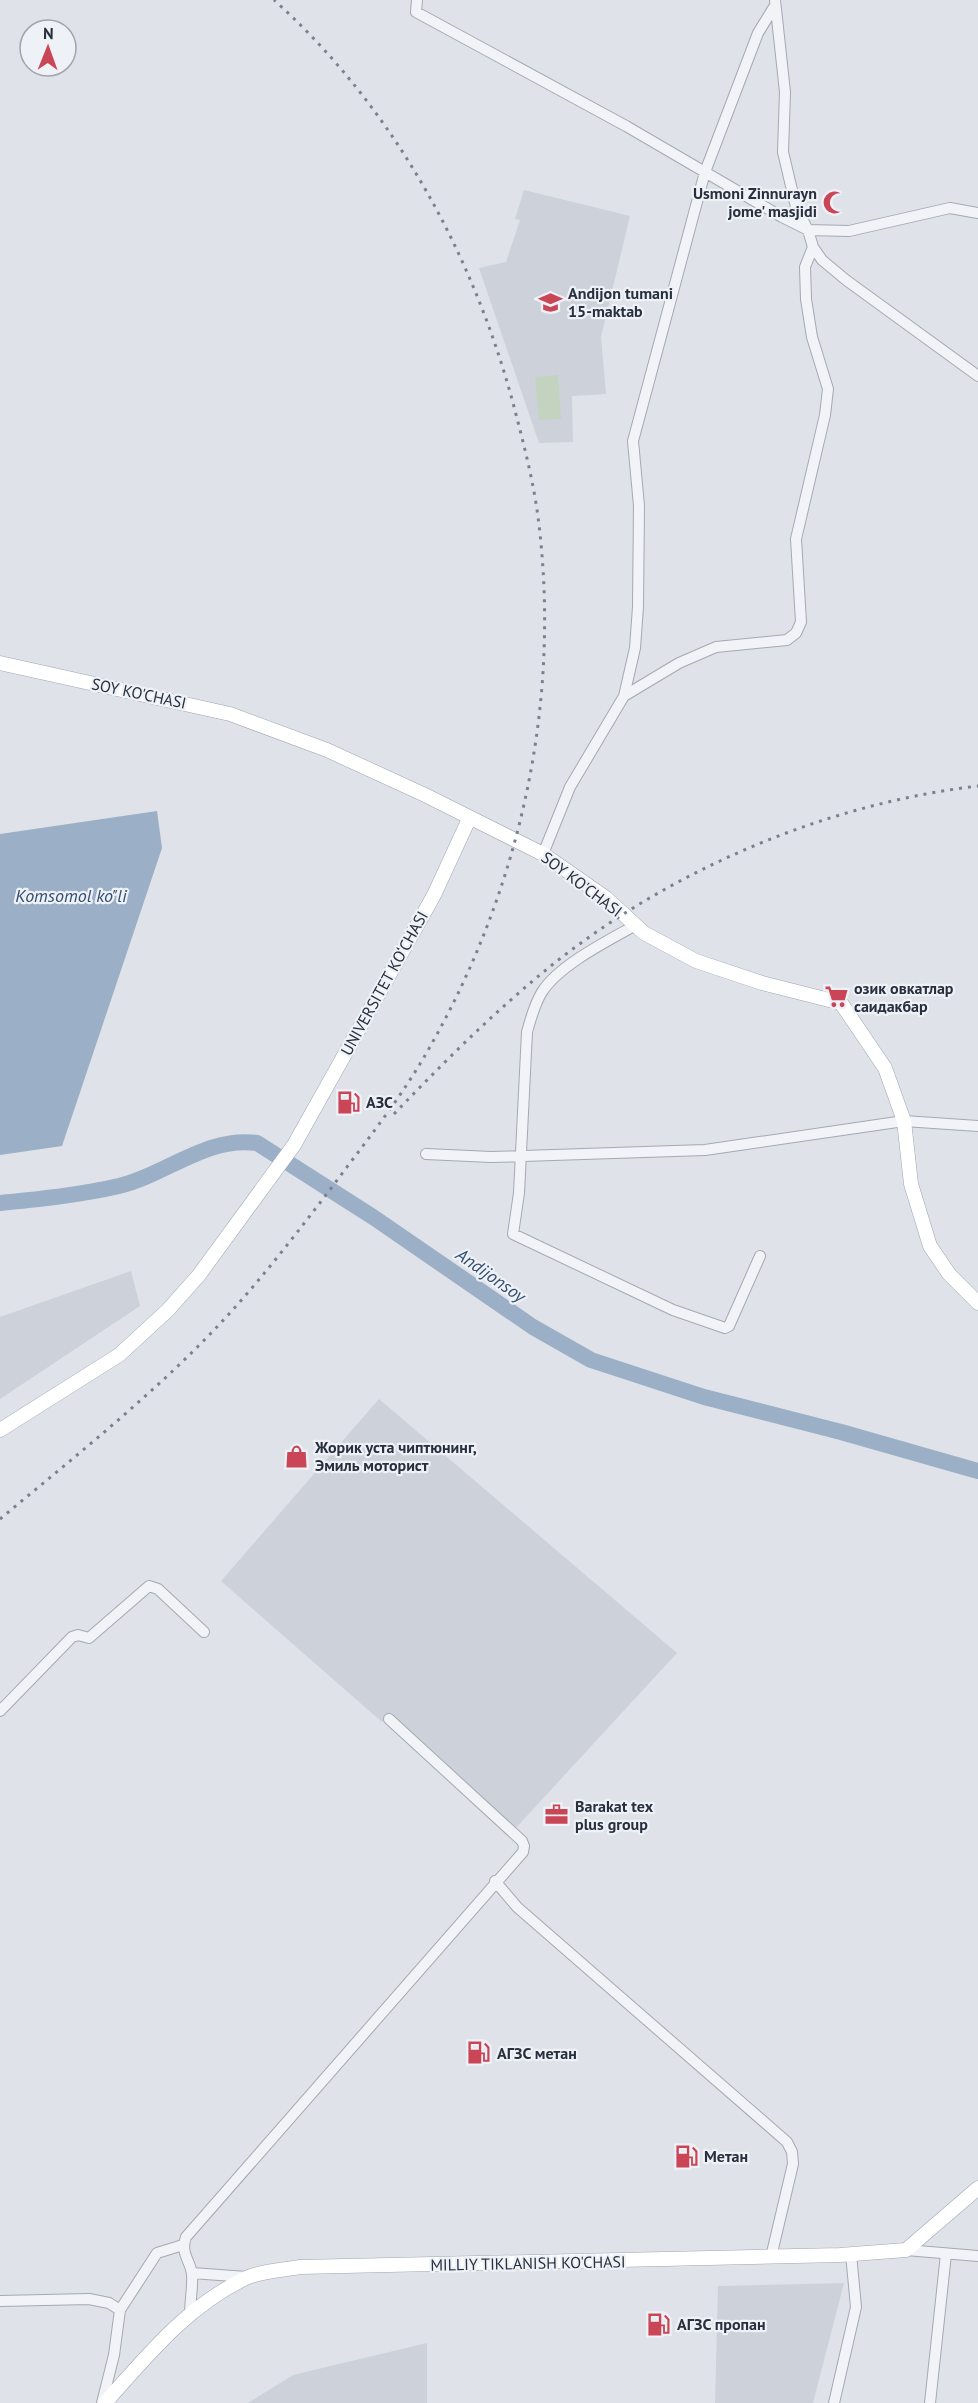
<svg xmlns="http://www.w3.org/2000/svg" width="978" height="2403" viewBox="0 0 978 2403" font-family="'PT Sans',sans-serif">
  <rect width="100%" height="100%" fill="#dfe2e8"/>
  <path fill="#cdd1da" d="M 524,190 L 630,216 L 601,337 L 606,394 L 572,396 L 573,442 L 539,443 L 479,268 L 506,262 L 520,220 L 515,219 Z
    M 131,1271 L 140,1306 L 0,1399 L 0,1317 Z
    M 379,1399 L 677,1653 L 513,1831 L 388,1717 L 382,1722 L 221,1581 Z
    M 844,2283 L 813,2403 L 715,2403 L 718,2286 Z
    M 427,2343 L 427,2403 L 248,2403 L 293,2375 Z"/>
  <path fill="#c4d2c0" d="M 558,375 L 561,419 L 539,420 L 535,377 Z"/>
  <path fill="#9bafc7" d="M 157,811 L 162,848 L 62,1146 L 0,1155 L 0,834 Z"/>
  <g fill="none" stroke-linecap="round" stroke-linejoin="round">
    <path stroke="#9bafc7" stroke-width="16" d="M 0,1203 C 39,1199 80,1195 119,1186 C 166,1175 206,1136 257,1143 L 373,1217 L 533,1327 L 591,1360 L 704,1397 L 841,1432 L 978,1471"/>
    <defs>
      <path id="minor" d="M 417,0 L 416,12 L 626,126 L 782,217 L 808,230 L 849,231 L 950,208 L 978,213
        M 775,0 L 785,92 L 783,152 L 796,207 L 808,230 L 813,247 L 822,260 L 846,280 L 978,376
        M 624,696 L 635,648 L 638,607 L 639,506 L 633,441 L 705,172 L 758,33 L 774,7
        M 543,854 L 570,787 L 624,696 L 679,663 L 716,647 L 787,640 L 796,633 L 801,622 L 796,539 L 825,415 L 828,389 L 812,337 L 806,299 L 805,267 L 813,247
        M 634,926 C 607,941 558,966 542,992 C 534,1005 531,1018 527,1032 L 519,1193 L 513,1234 L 673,1310 L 725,1328 L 729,1326 L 760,1256
        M 426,1154 L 491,1157 L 705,1150 L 904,1121 L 978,1126
        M 0,1711 L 72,1637 L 78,1635 L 89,1638 L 149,1586 L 158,1589 L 204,1632
        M 495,1881 L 517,1907 L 787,2142 L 792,2152 L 793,2164 L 771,2257
        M 906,2250 L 978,2256
        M 192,2273 L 247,2277
        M 0,2301 L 89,2299 L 109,2303 L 120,2310
        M 190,2314 C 190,2301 193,2287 192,2274 C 190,2260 180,2253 186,2237 L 523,1852 L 524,1846 L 522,1841 L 389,1719
        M 102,2403 L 114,2355 L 120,2310 L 157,2253 L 183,2245
        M 834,2403 L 856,2307 L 851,2254
        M 930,2403 L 946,2254"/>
      <path id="major" d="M 0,663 L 230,714 L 327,750 L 425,795 L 543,854 L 606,898 L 644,933 L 696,961 L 762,983 L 841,1003 L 885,1068 L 904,1121 L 911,1184 L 930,1246 L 949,1274 L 978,1303
        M 0,1430 L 119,1355 L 168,1310 L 199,1275 L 294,1145 L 434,895 L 469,819
        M 105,2403 C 147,2356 187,2306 246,2278 C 261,2271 283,2270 300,2267 L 840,2255 L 906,2250 L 978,2188"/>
    </defs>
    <use href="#minor" stroke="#a4a9b2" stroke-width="12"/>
    <use href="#major" stroke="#9fa6b3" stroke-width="15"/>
    <use href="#minor" stroke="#f2f3f6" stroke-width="10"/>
    <use href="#major" stroke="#fff" stroke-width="14"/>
    <path stroke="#798191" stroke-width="3" stroke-dasharray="3 6" stroke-linecap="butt" d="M 394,1114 C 444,1062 496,1010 552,965 C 672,869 826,804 978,786
      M 0,1519 C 73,1458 149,1398 215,1329 C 256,1286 293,1238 329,1191 C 363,1145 399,1101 427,1052 C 520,891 562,702 538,517 C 533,479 523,441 513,403 C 472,251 392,106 274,0"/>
  </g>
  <defs>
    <symbol id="mosque-bare" viewBox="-9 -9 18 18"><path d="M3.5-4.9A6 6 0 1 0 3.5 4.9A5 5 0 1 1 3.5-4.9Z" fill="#ca4657" stroke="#eef1f6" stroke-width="2.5" paint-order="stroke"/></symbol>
    <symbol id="school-bare" viewBox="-9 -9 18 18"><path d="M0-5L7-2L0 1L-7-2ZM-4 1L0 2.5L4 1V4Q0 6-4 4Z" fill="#ca4657" stroke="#eef1f6" stroke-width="2.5" paint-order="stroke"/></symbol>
    <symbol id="supermarket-bare" viewBox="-9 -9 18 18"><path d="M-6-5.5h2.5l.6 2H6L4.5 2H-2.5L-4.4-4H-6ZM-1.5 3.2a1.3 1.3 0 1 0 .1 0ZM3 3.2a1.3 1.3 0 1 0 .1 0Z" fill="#ca4657" stroke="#eef1f6" stroke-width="2.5" paint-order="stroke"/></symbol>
    <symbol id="fuel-bare" viewBox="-9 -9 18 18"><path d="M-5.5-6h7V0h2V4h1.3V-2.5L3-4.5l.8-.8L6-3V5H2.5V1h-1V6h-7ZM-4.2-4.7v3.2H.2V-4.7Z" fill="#ca4657" stroke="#eef1f6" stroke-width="2.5" paint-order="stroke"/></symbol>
    <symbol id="shop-bare" viewBox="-9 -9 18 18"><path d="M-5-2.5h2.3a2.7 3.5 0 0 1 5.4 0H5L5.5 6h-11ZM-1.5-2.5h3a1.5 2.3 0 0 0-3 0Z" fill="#ca4657" stroke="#eef1f6" stroke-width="2.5" paint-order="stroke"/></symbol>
    <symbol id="office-bare" viewBox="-9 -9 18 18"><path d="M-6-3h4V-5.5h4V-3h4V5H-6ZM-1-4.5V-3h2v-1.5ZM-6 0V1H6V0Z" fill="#ca4657" stroke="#eef1f6" stroke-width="2.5" paint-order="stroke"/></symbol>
  </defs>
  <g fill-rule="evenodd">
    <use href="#mosque-bare" x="818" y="186" width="33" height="33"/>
    <use href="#school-bare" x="534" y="286" width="33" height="33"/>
    <use href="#supermarket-bare" x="820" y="980" width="33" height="33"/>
    <use href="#fuel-bare" x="332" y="1086" width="33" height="33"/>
    <use href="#shop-bare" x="280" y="1440" width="33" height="33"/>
    <use href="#office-bare" x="540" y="1798" width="33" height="33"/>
    <use href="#fuel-bare" x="462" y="2036" width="33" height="33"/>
    <use href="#fuel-bare" x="670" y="2140" width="33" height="33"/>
    <use href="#fuel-bare" x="642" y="2308" width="33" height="33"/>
  </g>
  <g text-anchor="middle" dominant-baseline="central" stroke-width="4.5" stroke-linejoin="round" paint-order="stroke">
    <g font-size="16" font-weight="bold" fill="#28303f" stroke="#eef1f6" text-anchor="start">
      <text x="817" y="193" text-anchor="end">Usmoni Zinnurayn<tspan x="817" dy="18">jome' masjidi</tspan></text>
      <text x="568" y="293">Andijon tumani<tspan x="568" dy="18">15-maktab</tspan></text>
      <text x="854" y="988">озик овкатлар<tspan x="854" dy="18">саидакбар</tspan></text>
      <text x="366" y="1102">АЗС</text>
      <text x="315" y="1447">Жорик уста чиптюнинг,<tspan x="315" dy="18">Эмиль моторист</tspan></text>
      <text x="575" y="1806">Barakat tex<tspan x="575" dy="18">plus group</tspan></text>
      <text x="497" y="2053">АГЗС метан</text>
      <text x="704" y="2156">Метан</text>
      <text x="677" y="2324">АГЗС пропан</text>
    </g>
    <g font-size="16" fill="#28303f" stroke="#eef1f6">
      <text transform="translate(139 693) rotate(12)">SOY KO'CHASI</text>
      <text transform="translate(582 884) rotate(37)">SOY KO'CHASI</text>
      <text transform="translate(384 983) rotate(-61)">UNIVERSITET KО‘CHASI</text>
      <text transform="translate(528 2263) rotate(-1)">MILLIY TIKLANISH KO'CHASI</text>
    </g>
    <g font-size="18" font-style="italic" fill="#334e71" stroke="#eef1f6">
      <text x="71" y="895">Komsomol ko"li</text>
      <text transform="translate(491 1275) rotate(35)">Andijonsoy</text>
    </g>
  </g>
  <g transform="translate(48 48) rotate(1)"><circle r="28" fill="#eef1f6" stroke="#9fa4ad" stroke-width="1.5"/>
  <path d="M0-4.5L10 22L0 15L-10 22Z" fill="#ca4657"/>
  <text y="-9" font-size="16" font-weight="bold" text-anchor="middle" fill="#28303f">N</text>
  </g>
</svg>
